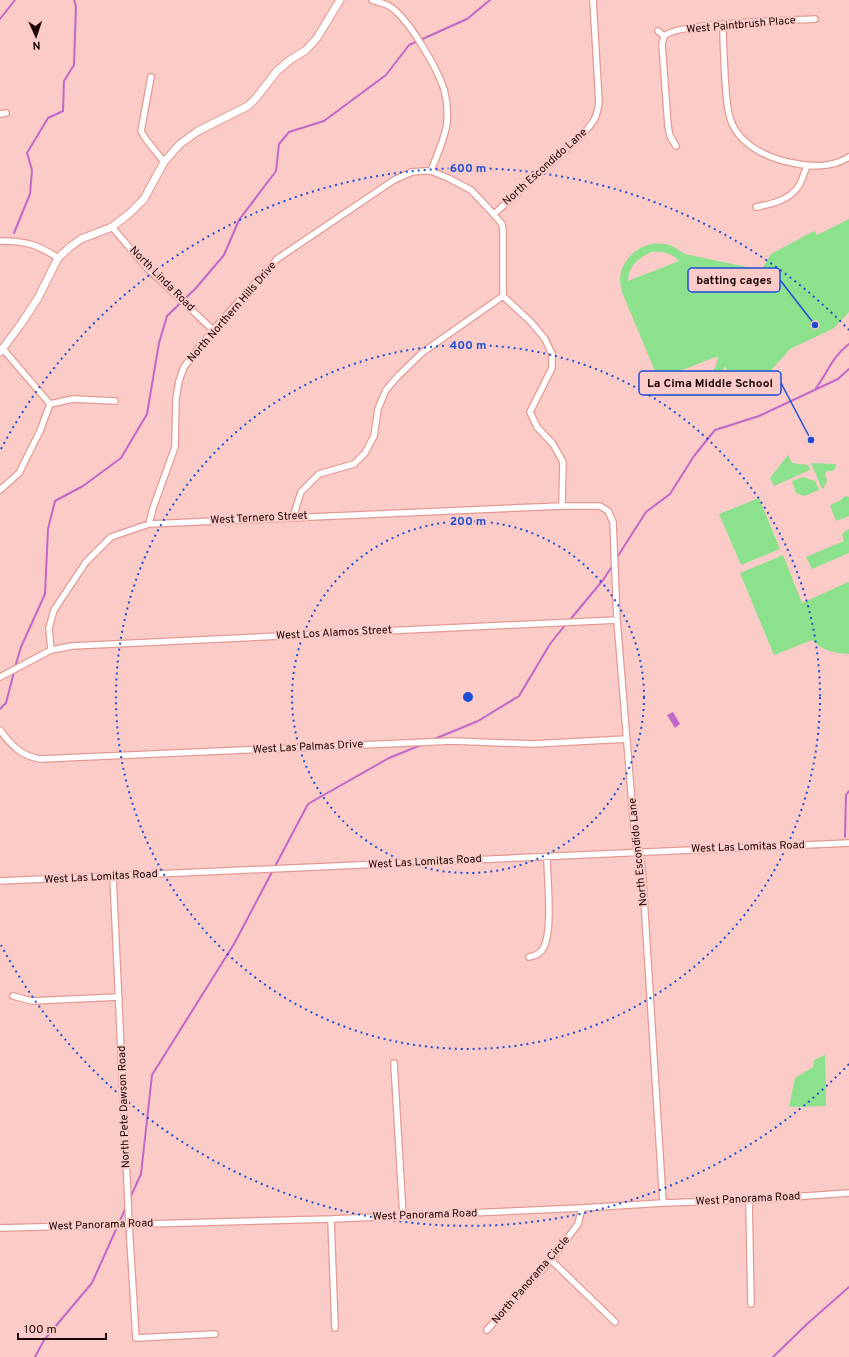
<svg xmlns="http://www.w3.org/2000/svg" width="849" height="1357" viewBox="0 0 849 1357" font-family="Overpass,sans-serif">
  <rect width="100%" height="100%" fill="#facbc7"/>
  <path fill="#8ce18c" fill-rule="evenodd" d="M 849,219 L 849,312 L 834,328 L 790,349 L 766,376 L 740,386 L 739,383 L 733,386 L 725,366 C 714,390 688,403 665,385 C 662,382 659,379 657,376 L 622,292 C 621,288 620,283 620,279 C 622,253 650,236 674,247 C 678,249 681,252 685,254 L 761,270 L 771,254 L 814,231 L 817,235 ZM 652,252 C 663,251 671,253 679,261 L 628,281 C 628,266 639,257 652,252 ZM 718,356 C 717,380 685,397 667,376 Z
    M 788,455 L 792,463 L 808,465 L 810,470 L 774,486 L 770,478 Z
    M 811,463 L 836,464 L 835,469 L 832,471 L 827,471 C 823,474 827,477 827,482 L 825,484 L 824,488 L 822,489 Z
    M 803,477 L 815,481 L 819,490 L 804,496 L 796,493 L 792,481 Z
    M 845,496 L 849,497 L 849,516 L 836,521 L 830,505 L 841,500 Z
    M 759,498 L 780,549 L 741,565 L 719,514 Z
    M 849,529 L 849,553 L 812,569 L 806,557 L 844,541 L 842,535 L 844,532 Z
    M 783,555 L 802,603 L 848,582 L 849,583 L 849,654 C 833,653 824,651 812,640 L 774,655 L 740,573 Z
    M 825,1055 L 826,1106 L 789,1107 L 795,1078 L 813,1067 L 814,1060 Z"/>
  <path fill="#c067c8" d="M 673,712 L 680,724 L 675,728 L 667,715 Z"/>
  <g fill="none" stroke-linecap="round" stroke-linejoin="round">
    <path stroke="#c067c8" stroke-width="2" d="M 0,19 L 15,0
      M 14,233 L 30,194 L 32,170 L 27,153 L 48,118 L 63,111 L 64,81 L 74,65 L 76,6 L 74,0
      M 816,388 C 828,372 832,357 849,344
      M 616,559 L 646,512 L 670,494 L 694,456 L 715,430 L 759,416 L 838,379 L 849,369
      M 569,621 L 603,580 L 613,565
      M 15,667 L 21,647 L 45,594 L 48,529 L 55,501 L 83,486 L 121,458 L 147,414 L 159,343 L 167,316 L 196,288 L 224,255 L 239,220 L 276,171 L 279,144 L 289,132 L 324,121 L 386,75 L 409,45 L 467,19 L 490,0
      M 0,709 L 6,703 L 14,672
      M 432,740 L 478,721 L 519,696 L 550,644 L 566,624
      M 845,837 L 846,795 L 849,791
      M 130,1198 L 141,1174 L 152,1075 L 234,944 L 308,804 L 389,758 L 421,745
      M 35,1357 L 44,1340 L 92,1283 L 127,1205
      M 773,1357 L 807,1324 L 849,1287"/>
    <defs>
      <path id="minor" d="M 372,0 C 377,2 384,3 389,6 C 408,17 437,68 444,89 C 447,100 448,111 447,122 C 447,133 435,160 431,171
        M 723,25 C 723,42 724,59 725,77 C 726,89 726,102 729,114 C 735,143 766,158 793,163 C 812,167 831,168 849,157
        M 658,31 L 664,36
        M 151,77 L 141,131 L 145,138 L 164,162
        M 0,114 L 6,113
        M 676,146 L 670,136 L 668,126 L 662,44 L 664,36 C 680,22 789,21 815,19
        M 756,207 C 771,204 788,201 798,187 C 802,182 804,173 807,166
        M 494,214 L 581,136 C 593,123 597,119 599,102 L 593,0
        M 112,227 L 146,267 L 213,330
        M 0,241 C 25,241 37,244 58,258
        M 3,349 L 50,404
        M 50,404 L 73,399 L 115,401
        M 0,490 L 19,473 L 40,431 L 50,404
        M 293,517 L 301,492 L 319,474 L 354,464 L 365,453 L 374,436 L 378,409 L 386,390 L 398,376 L 423,352 L 503,296
        M 149,524 L 153,508 L 175,447 L 176,399 L 179,381 L 184,367 L 213,330 L 277,259 L 394,180 L 412,172 L 424,171 L 431,171 L 448,178 L 471,190 L 489,209 L 502,224 L 503,231 L 503,296 L 531,322 L 545,339 L 552,354 L 552,368 L 530,412 L 537,427 L 553,444 L 563,462 L 562,506
        M 51,650 L 72,646 L 617,620
        M 0,677 L 51,650 L 49,628 L 54,610 L 86,562 L 111,537 L 149,524 L 562,506 L 600,506 L 608,511 L 613,522 L 617,620 L 635,840 L 642,866 L 663,1203
        M 0,730 C 11,745 21,756 40,759 L 452,741 L 532,744 L 627,739
        M 113,876 L 129,1224 L 136,1338 L 215,1334
        M 0,881 L 849,843
        M 529,957 C 536,956 541,953 544,947 C 553,928 547,878 547,856
        M 13,996 L 32,1001 L 119,997
        M 394,1063 L 403,1216
        M 749,1200 L 751,1304
        M 331,1219 L 335,1328
        M 0,1228 L 331,1219 L 582,1208 L 663,1203 L 749,1200 L 849,1193
        M 551,1260 L 615,1322
        M 487,1330 L 515,1298 L 551,1260 L 578,1224 L 582,1208"/>
      <path id="tertiary" d="M 0,352 L 21,324 L 38,298 L 58,258 L 70,247 L 81,239 L 112,227 L 130,213 L 144,199 L 164,162 L 180,144 L 198,131 L 248,106 L 256,98 L 277,71 L 290,60 L 306,50 L 317,38 L 340,0"/>
    </defs>
    <use href="#minor" stroke="#e49a94" stroke-width="8"/>
    <use href="#tertiary" stroke="#e49a94" stroke-width="9"/>
    <use href="#minor" stroke="#fff" stroke-width="5.5"/>
    <use href="#tertiary" stroke="#fff" stroke-width="7"/>
  </g>
  <g fill="none" stroke="#1d4ed8" stroke-width="2" stroke-dasharray="2 4">
    <circle cx="468" cy="697" r="176"/>
    <circle cx="468" cy="697" r="352"/>
    <path d="M849 1064A529 529 0 0 1 1 945M1 449A529 529 0 0 1 849 330"/>
  </g>
  <g text-anchor="middle" dominant-baseline="central" stroke-width="4" stroke-linejoin="round" paint-order="stroke">
    <g font-size="11" fill="#1c0404" stroke="#facbc7">
      <text transform="translate(741 25) rotate(-5)">West Paintbrush Place</text>
      <text transform="translate(545 167) rotate(-42)">North Escondido Lane</text>
      <text transform="translate(162 279) rotate(45)">North Linda Road</text>
      <text transform="translate(232 312) rotate(-49)">North Northern Hills Drive</text>
      <text transform="translate(259 518) rotate(-3)">West Ternero Street</text>
      <text transform="translate(334 633) rotate(-3)">West Los Alamos Street</text>
      <text transform="translate(308 747) rotate(-3)">West Las Palmas Drive</text>
      <text transform="translate(748 847) rotate(-2)">West Las Lomitas Road</text>
      <text transform="translate(638 852) rotate(-96)">North Escondido Lane</text>
      <text transform="translate(425 862) rotate(-3)">West Las Lomitas Road</text>
      <text transform="translate(101 877) rotate(-3)">West Las Lomitas Road</text>
      <text transform="translate(124 1107) rotate(-92)">North Pete Dawson Road</text>
      <text transform="translate(748 1199) rotate(-3)">West Panorama Road</text>
      <text transform="translate(425 1215) rotate(-2)">West Panorama Road</text>
      <text transform="translate(101 1225) rotate(-2)">West Panorama Road</text>
      <text transform="translate(531 1280) rotate(-49)">North Panorama Circle</text>
    </g>
  </g>
  <circle cx="468" cy="697" r="6" fill="#1d4ed8" stroke="#facbc7" stroke-width="2"/>
  <g font-size="12" text-anchor="middle" font-weight="bold" fill="#1d4ed8" stroke="#facbc7" stroke-width="4" stroke-linejoin="round" paint-order="stroke">
    <text x="468" y="172">600 m</text>
    <text x="468" y="349">400 m</text>
    <text x="468" y="525">200 m</text>
  </g>
  <path fill="none" stroke="#1d4ed8" stroke-width="1.5" d="M815 325L780 280M811 440L781 383"/>
  <g fill="#1d4ed8" stroke="#facbc7" stroke-width="1.5">
    <circle cx="815" cy="325" r="4"/>
    <circle cx="811" cy="440" r="4"/>
  </g>
  <g fill="#facbc7" stroke="#1d4ed8" stroke-width="1.5">
    <rect x="688" y="268" width="92" height="24" rx="4"/>
    <rect x="639" y="371" width="142" height="24" rx="4"/>
  </g>
  <g font-size="12" text-anchor="middle" font-weight="bold" fill="#1c0404">
    <text x="734" y="284">batting cages</text>
    <text x="710" y="387">La Cima Middle School</text>
  </g>
  <g transform="translate(36 36) rotate(177)" stroke="#facbc7" stroke-width="3" paint-order="stroke">
  <path d="M0-3L7 15L0 10L-7 15Z" fill="#1c0404"/>
  <text y="-6" font-size="11" font-weight="bold" text-anchor="middle" fill="#1c0404">N</text>
  </g>
  <path d="M18 1333v6h88v-6" fill="none" stroke="#1c0404" stroke-width="2"/>
  <text x="24" y="1333" font-size="12" fill="#1c0404" stroke="#facbc7" stroke-width="3" paint-order="stroke">100 m</text>
</svg>
